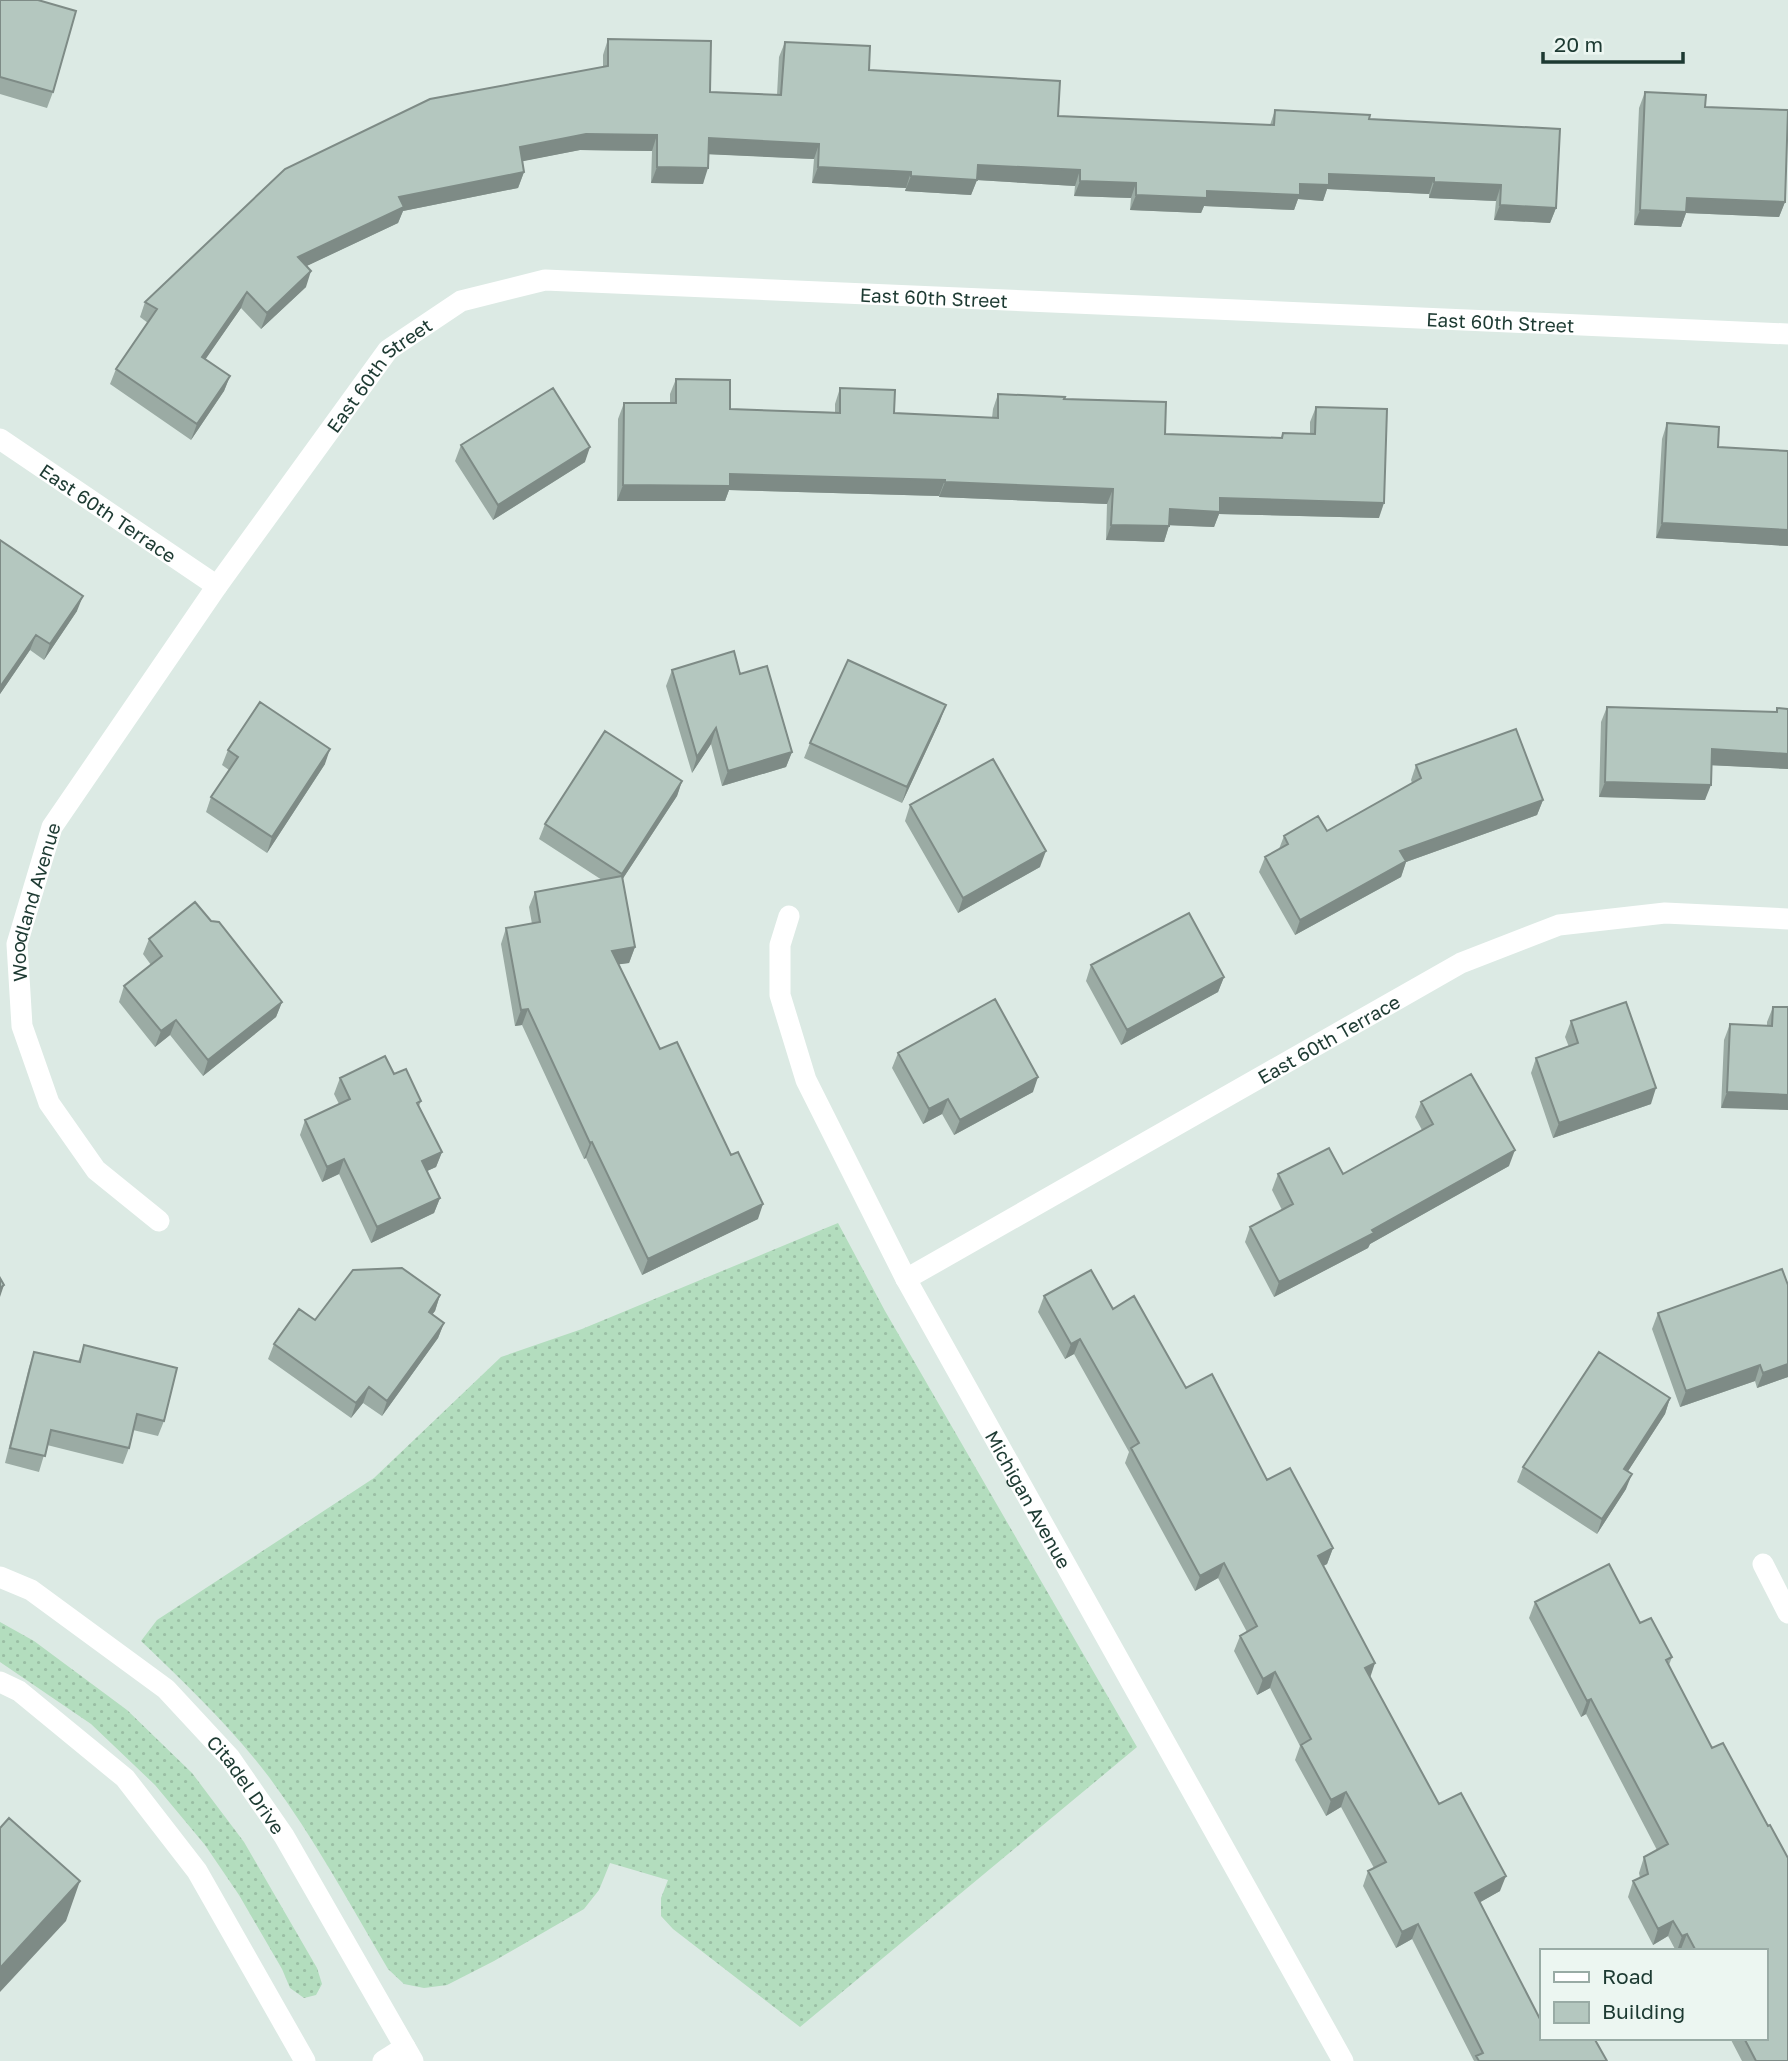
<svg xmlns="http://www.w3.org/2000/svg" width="1788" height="2061" viewBox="0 0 1788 2061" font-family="'Golos Text',sans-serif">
  <defs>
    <pattern id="grass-dots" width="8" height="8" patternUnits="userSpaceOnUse" patternTransform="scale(1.75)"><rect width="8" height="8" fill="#b3ddbe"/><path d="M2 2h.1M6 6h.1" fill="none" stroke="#9abea4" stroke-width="1.8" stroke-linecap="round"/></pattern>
  </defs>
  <rect width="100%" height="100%" fill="#dceae4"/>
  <path fill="url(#grass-dots)" d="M 838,1223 L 885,1311 L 1137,1747 L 800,2027 L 673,1929 L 661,1916 L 661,1898 L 668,1880 L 610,1863 L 599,1890 L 584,1909 L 494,1961 L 447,1985 L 424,1988 L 404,1984 L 388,1969 C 350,1904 314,1838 269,1777 C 231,1727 186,1684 141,1641 L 157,1620 L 374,1478 L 501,1357 L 582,1329 Z
    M 0,1622 L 34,1641 L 127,1710 L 192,1773 L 244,1842 L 317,1968 L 322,1984 L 316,1995 L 304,1998 L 290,1988 L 282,1969 L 239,1895 L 205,1845 L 155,1785 L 91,1724 L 0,1662 Z"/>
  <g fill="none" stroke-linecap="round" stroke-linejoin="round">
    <g stroke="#fff" stroke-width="21">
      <path id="s1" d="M 0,439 L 217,586"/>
      <path id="s2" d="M 789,916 L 780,945 L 780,995 L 806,1080 L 906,1279 L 1343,2061"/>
      <path id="s3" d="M 159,1221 L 96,1170 L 49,1103 L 22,1026 L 17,944 L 52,827 L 217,586 L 388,350 L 461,301 L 545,280 L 1788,334"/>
      <path id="s4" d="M 906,1279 L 1461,963 L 1559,925 L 1665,913 L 1788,919"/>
      <path d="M 1763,1564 L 1788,1613"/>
      <path id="s5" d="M 0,1577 L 31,1590 L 166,1689 L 230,1758 L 284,1836 L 413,2061"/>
      <path d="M 0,1682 L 19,1691 L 125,1778 L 197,1871 L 305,2061"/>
      <path d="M 383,2061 L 405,2047"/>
    </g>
  </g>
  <path fill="#9baba4" d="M 0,0 L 53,92 L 47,108 L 0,94 Z
    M 608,39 L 710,92 L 777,95 L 779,57 L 785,42 L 869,70 L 1058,116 L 1270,125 L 1275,110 L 1369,119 L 1556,208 L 1550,223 L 1494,220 L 1496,201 L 1429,198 L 1429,194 L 1327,189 L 1323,201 L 1298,199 L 1294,210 L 1204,206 L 1201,213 L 1130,210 L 1131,198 L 1074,196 L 1075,186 L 977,180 L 971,195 L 905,191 L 906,188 L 812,183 L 814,159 L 709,154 L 703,184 L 651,183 L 652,151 L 580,150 L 522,161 L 524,172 L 518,188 L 403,211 L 398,223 L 306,266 L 306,287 L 261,329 L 241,308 L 205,359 L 230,376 L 224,391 L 191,440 L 110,384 L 116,369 L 148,323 L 140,317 L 145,302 L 603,67 L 603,55 Z
    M 1645,92 L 1705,107 L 1785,202 L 1779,217 L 1686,213 L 1681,227 L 1634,225 L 1639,108 Z
    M 676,379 L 730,409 L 835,412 L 835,404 L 840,388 L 894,413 L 992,418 L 993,409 L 998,394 L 1064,399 L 1165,434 L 1281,438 L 1283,433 L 1310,434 L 1310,422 L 1316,407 L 1379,518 L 1219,514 L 1214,527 L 1169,525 L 1164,542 L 1106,540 L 1107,504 L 939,497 L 939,496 L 729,490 L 725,501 L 617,501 L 618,419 L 624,403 L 670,403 L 670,394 Z
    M 1667,423 L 1718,447 L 1788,451 L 1788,546 L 1656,538 L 1662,439 Z
    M 461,445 L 585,462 L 493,520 L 455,461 Z
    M 0,540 L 77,611 L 44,660 L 30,650 L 0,694 Z
    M 672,670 L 740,674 L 792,752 L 786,767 L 722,786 L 711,744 L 692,773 L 666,686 Z
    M 1607,707 L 1776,712 L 1777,708 L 1788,769 L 1711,765 L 1705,800 L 1599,797 L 1601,722 Z
    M 940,721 L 902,803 L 804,758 L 810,743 Z
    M 228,750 L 325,764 L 267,853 L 206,812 L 211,797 L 229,770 L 222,765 Z
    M 1416,765 L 1543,800 L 1537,815 L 1406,862 L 1401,877 L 1295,935 L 1259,872 L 1265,857 L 1279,849 L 1284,836 L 1327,831 L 1412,783 L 1411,780 Z
    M 682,781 L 677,796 L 622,880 L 635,947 L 629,963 L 619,964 L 660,1049 L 758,1219 L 642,1275 L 586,1158 L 584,1159 L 522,1025 L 515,1026 L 501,944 L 506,928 L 532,924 L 529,907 L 535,892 L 602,880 L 539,839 L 545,824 Z
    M 910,805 L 1040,867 L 958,913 L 905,821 Z
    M 149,939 L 282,1002 L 276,1017 L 203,1076 L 170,1035 L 155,1047 L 119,1002 L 124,986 L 151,965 L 143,954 Z
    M 1091,965 L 1224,977 L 1218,992 L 1121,1045 L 1086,981 Z
    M 1773,1007 L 1788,1007 L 1721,1108 L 1724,1040 L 1730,1024 L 1767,1026 L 1767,1022 Z
    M 1571,1021 L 1651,1104 L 1553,1138 L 1531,1073 L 1536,1058 L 1569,1047 L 1565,1037 Z
    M 898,1053 L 1033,1092 L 954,1135 L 942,1114 L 923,1124 L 892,1068 Z
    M 394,1074 L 421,1101 L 419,1106 L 442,1152 L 436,1167 L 427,1171 L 440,1198 L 434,1213 L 371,1243 L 339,1174 L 322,1182 L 300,1135 L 305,1120 L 339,1104 L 334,1094 L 340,1078 Z
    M 1421,1102 L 1509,1166 L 1370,1244 L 1368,1248 L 1274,1297 L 1245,1242 L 1250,1227 L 1282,1210 L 1272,1190 L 1278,1174 L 1343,1174 L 1422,1130 L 1415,1117 Z
    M 1788,1285 L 1788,1377 L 1757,1388 L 1755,1381 L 1680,1407 L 1652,1329 L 1658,1313 Z
    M 440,1295 L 435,1311 L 432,1314 L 444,1323 L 438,1338 L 382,1416 L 363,1403 L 351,1418 L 268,1359 L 274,1344 L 315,1320 Z
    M 1044,1296 L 1113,1309 L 1186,1388 L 1267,1480 L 1333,1548 L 1327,1564 L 1323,1566 L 1370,1678 L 1439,1804 L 1500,1891 L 1480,1902 L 1541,2021 L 1607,2061 L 1474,2061 L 1412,1939 L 1396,1948 L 1363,1886 L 1368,1871 L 1374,1868 L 1341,1807 L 1326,1816 L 1295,1760 L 1300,1746 L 1270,1688 L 1257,1695 L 1234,1651 L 1240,1636 L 1247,1632 L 1218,1578 L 1195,1591 L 1125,1463 L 1129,1452 L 1074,1354 L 1065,1359 L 1038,1312 Z
    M 84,1345 L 164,1421 L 158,1436 L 133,1430 L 129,1448 L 123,1464 L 47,1445 L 39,1472 L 5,1463 L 29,1367 L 34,1352 L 78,1362 Z
    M 1670,1398 L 1665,1414 L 1628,1471 L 1626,1489 L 1597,1534 L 1517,1482 L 1523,1467 Z
    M 1609,1564 L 1640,1623 L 1651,1618 L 1672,1657 L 1669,1665 L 1712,1748 L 1723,1743 L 1768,1826 L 1770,1825 L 1788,1858 L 1788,2061 L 1742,2061 L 1730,2038 L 1765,2038 L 1765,1951 L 1682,1951 L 1681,1949 L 1676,1951 L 1668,1936 L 1653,1945 L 1628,1897 L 1633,1881 L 1640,1878 L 1639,1873 L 1644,1857 L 1657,1850 L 1586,1714 L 1581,1717 L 1529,1618 L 1535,1602 Z"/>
  <path fill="#7e8b86" d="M 586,134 L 657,135 L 652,151 L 580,150 L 514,163 L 520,147 Z
    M 709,138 L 819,144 L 814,159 L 703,154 Z
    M 978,165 L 1080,170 L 1075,186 L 977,180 L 971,195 L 905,191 L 911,176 Z
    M 657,167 L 708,168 L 703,184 L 651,183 Z
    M 818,167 L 911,172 L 906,188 L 812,183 Z
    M 524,172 L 518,188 L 403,211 L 398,223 L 292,273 L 298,257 L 399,197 Z
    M 1329,174 L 1434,178 L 1429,194 L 1327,189 L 1323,201 L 1298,199 L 1294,210 L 1204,206 L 1201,213 L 1130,210 L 1136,195 L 1300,184 Z
    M 1080,181 L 1136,183 L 1131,198 L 1074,196 Z
    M 1434,182 L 1501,185 L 1496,201 L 1429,198 Z
    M 1687,198 L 1785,202 L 1779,217 L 1686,213 L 1681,227 L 1634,225 L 1640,210 Z
    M 1500,205 L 1556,208 L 1550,223 L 1494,220 Z
    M 311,271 L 306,287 L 261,329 L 267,313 Z
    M 247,292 L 241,308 L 196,373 L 202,357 Z
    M 230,376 L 224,391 L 191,440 L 197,424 Z
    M 590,447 L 585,462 L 493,520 L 498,505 Z
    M 730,474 L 945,480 L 939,496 L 729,490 L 725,501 L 617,501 L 623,485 Z
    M 945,482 L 1113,489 L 1107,504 L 939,497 Z
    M 1220,498 L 1384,503 L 1379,518 L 1219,514 L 1214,527 L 1164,525 L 1170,509 Z
    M 1662,523 L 1788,530 L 1788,546 L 1656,538 Z
    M 1111,525 L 1169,526 L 1164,542 L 1106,540 Z
    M 83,596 L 77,611 L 44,660 L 50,644 Z
    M 36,635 L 30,650 L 0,694 L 0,687 Z
    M 946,705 L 940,721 L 902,803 L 907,787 Z
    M 716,728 L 711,744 L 692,773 L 697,757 Z
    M 330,749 L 325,764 L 267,853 L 272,837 Z
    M 1712,749 L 1788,754 L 1788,769 L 1706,765 Z
    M 792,752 L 786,767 L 722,786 L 728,771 Z
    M 682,781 L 677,796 L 616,889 L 622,874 Z
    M 1605,782 L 1711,785 L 1705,800 L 1599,797 Z
    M 1543,800 L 1537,815 L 1406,862 L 1401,877 L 1295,935 L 1300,920 L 1400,851 Z
    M 1046,851 L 1040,867 L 958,913 L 963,898 Z
    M 635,947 L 629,963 L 607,966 L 612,951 Z
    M 1224,977 L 1218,992 L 1121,1045 L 1127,1030 Z
    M 282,1002 L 276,1017 L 203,1076 L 208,1060 Z
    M 528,1009 L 522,1025 L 515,1026 L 521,1010 Z
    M 176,1020 L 170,1035 L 155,1047 L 161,1031 Z
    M 1038,1077 L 1033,1092 L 954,1135 L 960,1120 Z
    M 1656,1088 L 1651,1104 L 1553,1138 L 1559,1123 Z
    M 1727,1092 L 1788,1095 L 1788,1110 L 1721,1108 Z
    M 948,1099 L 942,1114 L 923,1124 L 929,1109 Z
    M 592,1142 L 586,1158 L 584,1159 L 590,1143 Z
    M 1515,1150 L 1509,1166 L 1370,1244 L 1368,1248 L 1274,1297 L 1279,1282 Z
    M 442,1152 L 436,1167 L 416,1176 L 422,1161 Z
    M 344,1159 L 339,1174 L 322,1182 L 327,1167 Z
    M 440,1198 L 434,1213 L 371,1243 L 377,1227 Z
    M 763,1204 L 758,1219 L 642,1275 L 648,1259 Z
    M 4,1285 L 0,1297 L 0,1288 Z
    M 440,1295 L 435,1311 L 423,1327 L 429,1312 Z
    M 444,1323 L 438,1338 L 382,1416 L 387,1401 Z
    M 1080,1339 L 1074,1354 L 1065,1359 L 1071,1344 Z
    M 1788,1364 L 1788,1377 L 1757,1388 L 1763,1373 Z
    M 1760,1365 L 1755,1381 L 1680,1407 L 1686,1391 Z
    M 369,1387 L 363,1403 L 351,1418 L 356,1403 Z
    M 1670,1398 L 1665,1414 L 1619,1485 L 1624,1469 Z
    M 1632,1474 L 1626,1489 L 1597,1534 L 1602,1519 Z
    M 1333,1548 L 1327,1564 L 1312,1572 L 1318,1556 Z
    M 1224,1563 L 1218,1578 L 1195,1591 L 1200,1576 Z
    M 1375,1663 L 1370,1678 L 1365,1668 Z
    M 1275,1672 L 1270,1688 L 1257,1695 L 1263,1679 Z
    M 1591,1699 L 1586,1714 L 1581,1717 L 1587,1701 Z
    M 1346,1792 L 1341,1807 L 1326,1816 L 1331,1800 Z
    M 1506,1876 L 1500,1891 L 1470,1908 L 1475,1893 Z
    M 80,1881 L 66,1921 L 0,1992 L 0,1968 Z
    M 1673,1921 L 1668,1936 L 1653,1945 L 1658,1929 Z
    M 1418,1924 L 1412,1939 L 1396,1948 L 1402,1932 Z
    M 1687,1934 L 1681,1949 L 1677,1951 L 1682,1936 Z"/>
  <path fill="#b4c7bf" stroke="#7e8b86" stroke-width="2" d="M 0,0 L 38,0 L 76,11 L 53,92 L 0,77 Z
    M 608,39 L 711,41 L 710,92 L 781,95 L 785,42 L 870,46 L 869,70 L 1060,81 L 1058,116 L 1274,125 L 1275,110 L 1370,115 L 1369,119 L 1560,129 L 1556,208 L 1500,205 L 1501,185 L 1434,182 L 1434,178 L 1329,174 L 1329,185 L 1300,184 L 1300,195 L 1207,191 L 1207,198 L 1136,195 L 1136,183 L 1080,181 L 1080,170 L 978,165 L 977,180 L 911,176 L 911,172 L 818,167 L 819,144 L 709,138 L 708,168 L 657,167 L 657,135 L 586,134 L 520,147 L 524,172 L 399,197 L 404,207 L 298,257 L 311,271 L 267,313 L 247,292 L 202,357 L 230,376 L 197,424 L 116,369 L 157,309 L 145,302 L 285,169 L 430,99 L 608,66 Z
    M 1645,92 L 1706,95 L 1705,107 L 1788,110 L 1785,202 L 1687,198 L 1686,212 L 1640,210 Z
    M 676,379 L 730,380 L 730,409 L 840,413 L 840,388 L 895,390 L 894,413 L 998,418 L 998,394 L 1065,397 L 1064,399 L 1166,402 L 1165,434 L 1282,438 L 1283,433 L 1315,434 L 1316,407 L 1387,409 L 1384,503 L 1220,498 L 1220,512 L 1170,509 L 1169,526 L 1111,525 L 1113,489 L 945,482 L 945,480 L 730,474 L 730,486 L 623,485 L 624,403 L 676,403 Z
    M 553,388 L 590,447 L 498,505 L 461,445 Z
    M 1667,423 L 1719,427 L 1718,447 L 1788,451 L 1788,530 L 1662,523 Z
    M 0,540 L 83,596 L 50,644 L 36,635 L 0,687 Z
    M 734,651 L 740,674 L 767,666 L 792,752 L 728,771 L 716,728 L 697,757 L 672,670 Z
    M 848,660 L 946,705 L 907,787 L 810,743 Z
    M 260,702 L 330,749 L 272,837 L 211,797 L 238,757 L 228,750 Z
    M 1607,707 L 1777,712 L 1777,708 L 1788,709 L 1788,754 L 1712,749 L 1711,785 L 1605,782 Z
    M 1516,729 L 1543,800 L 1400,851 L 1406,861 L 1300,920 L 1265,857 L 1288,844 L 1284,836 L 1318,816 L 1327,831 L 1421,778 L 1416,765 Z
    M 605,731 L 682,781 L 622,874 L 545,824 Z
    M 993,759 L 1046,851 L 963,898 L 910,805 Z
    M 622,876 L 635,947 L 612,951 L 660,1049 L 677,1042 L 731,1155 L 738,1152 L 763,1204 L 648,1259 L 592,1142 L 590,1143 L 528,1009 L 521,1010 L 506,928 L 540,922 L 535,892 Z
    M 195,902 L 211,921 L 219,922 L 282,1002 L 208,1060 L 176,1020 L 161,1031 L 124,986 L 162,956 L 149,939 Z
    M 1189,913 L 1224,977 L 1127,1030 L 1091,965 Z
    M 995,999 L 1038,1077 L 960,1120 L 948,1099 L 929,1109 L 898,1053 Z
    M 1626,1002 L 1656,1088 L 1559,1123 L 1536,1058 L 1578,1043 L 1571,1021 Z
    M 1773,1007 L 1788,1007 L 1788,1095 L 1727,1092 L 1730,1024 L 1772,1026 Z
    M 385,1056 L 394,1074 L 406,1069 L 421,1101 L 417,1103 L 442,1152 L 422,1161 L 440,1198 L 377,1227 L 344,1159 L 327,1167 L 305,1120 L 350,1099 L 340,1078 Z
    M 1471,1074 L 1515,1150 L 1372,1230 L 1374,1233 L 1279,1282 L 1250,1227 L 1293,1204 L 1278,1174 L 1329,1148 L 1343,1174 L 1433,1124 L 1421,1102 Z
    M 402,1268 L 440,1295 L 429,1312 L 444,1323 L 387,1401 L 369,1387 L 356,1403 L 274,1344 L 299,1309 L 315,1320 L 353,1270 Z
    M 1782,1269 L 1788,1285 L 1788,1364 L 1763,1373 L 1760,1365 L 1686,1391 L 1658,1313 Z
    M 1091,1270 L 1113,1309 L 1134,1296 L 1186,1388 L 1212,1374 L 1267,1480 L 1290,1468 L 1333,1548 L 1318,1556 L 1375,1663 L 1365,1668 L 1439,1804 L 1461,1793 L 1506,1876 L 1475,1893 L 1541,2021 L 1541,2038 L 1594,2038 L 1607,2061 L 1479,2061 L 1476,2056 L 1483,2053 L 1418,1924 L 1402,1932 L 1368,1871 L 1386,1862 L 1346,1792 L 1331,1800 L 1301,1745 L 1311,1739 L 1275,1672 L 1263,1679 L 1240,1636 L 1257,1626 L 1224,1563 L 1200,1576 L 1131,1448 L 1139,1443 L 1080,1339 L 1071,1344 L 1044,1296 Z
    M 0,1278 L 4,1285 L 0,1288 Z
    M 84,1345 L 177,1368 L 164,1421 L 137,1414 L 129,1448 L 51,1430 L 45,1456 L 10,1448 L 34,1352 L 80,1362 Z
    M 1599,1352 L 1670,1398 L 1624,1469 L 1632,1474 L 1602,1519 L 1523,1467 Z
    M 1609,1564 L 1640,1623 L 1651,1618 L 1672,1657 L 1666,1660 L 1712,1748 L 1723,1743 L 1768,1826 L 1770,1825 L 1788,1858 L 1788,2061 L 1756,2061 L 1744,2038 L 1765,2038 L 1765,1951 L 1696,1951 L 1687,1934 L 1682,1936 L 1673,1921 L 1658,1929 L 1633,1881 L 1648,1874 L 1644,1857 L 1668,1844 L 1591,1699 L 1587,1701 L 1535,1602 Z
    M 9,1818 L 80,1881 L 0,1968 L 0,1828 Z"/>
  <g text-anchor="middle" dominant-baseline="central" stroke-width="6" stroke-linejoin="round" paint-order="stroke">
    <g font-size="19" fill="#1d3a32" stroke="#ecf6f1">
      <text stroke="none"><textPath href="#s3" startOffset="1596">East 60th Street</textPath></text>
      <text stroke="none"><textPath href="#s3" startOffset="2163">East 60th Street</textPath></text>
      <text stroke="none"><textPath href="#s3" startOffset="1008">East 60th Street</textPath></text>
      <text stroke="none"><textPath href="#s1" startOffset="131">East 60th Terrace</textPath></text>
      <text stroke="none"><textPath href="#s3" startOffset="371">Woodland Avenue</textPath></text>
      <text stroke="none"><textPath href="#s4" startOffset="486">East 60th Terrace</textPath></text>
      <text stroke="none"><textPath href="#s2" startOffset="644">Michigan Avenue</textPath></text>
      <text stroke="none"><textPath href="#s5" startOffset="326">Citadel Drive</textPath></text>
    </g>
  </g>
  <rect x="1540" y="1949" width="228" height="91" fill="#ecf6f1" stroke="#99aba5" stroke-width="2"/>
  <rect x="1554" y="1972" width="35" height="10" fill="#ffffff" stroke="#99aba5" stroke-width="2"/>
  <text x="1602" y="1984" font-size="21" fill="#1d3a32">Road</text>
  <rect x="1554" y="2002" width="35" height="21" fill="#b4c7bf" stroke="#99aba5" stroke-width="2"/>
  <text x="1602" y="2019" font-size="21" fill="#1d3a32">Building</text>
  <path d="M1543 52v10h140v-10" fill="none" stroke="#1d3a32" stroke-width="3.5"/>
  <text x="1554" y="52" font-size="21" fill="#1d3a32" stroke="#ecf6f1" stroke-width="5" paint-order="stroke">20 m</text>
</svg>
